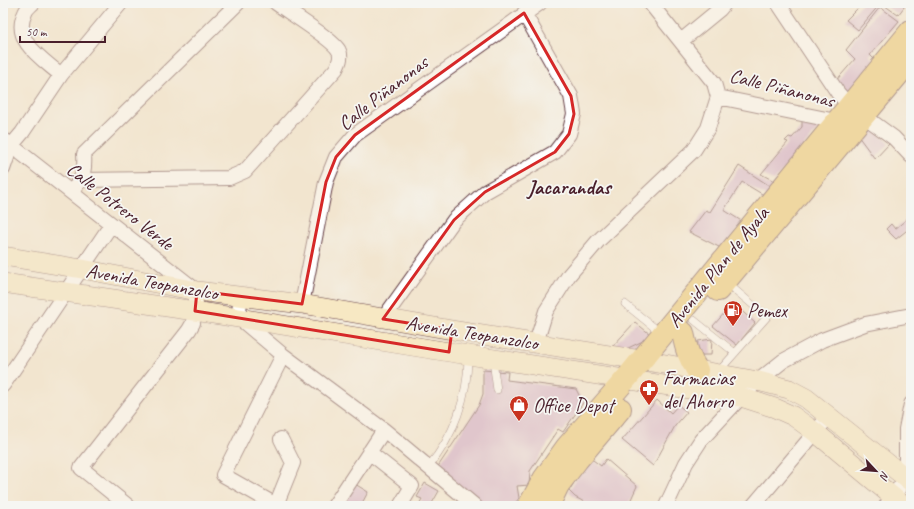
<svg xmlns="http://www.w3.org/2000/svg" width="914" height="509" viewBox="0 0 914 509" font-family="Caveat,sans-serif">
  <rect width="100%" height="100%" fill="#f6f6f2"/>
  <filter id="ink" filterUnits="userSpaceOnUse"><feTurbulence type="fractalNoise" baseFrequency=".025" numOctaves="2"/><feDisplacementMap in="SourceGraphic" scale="8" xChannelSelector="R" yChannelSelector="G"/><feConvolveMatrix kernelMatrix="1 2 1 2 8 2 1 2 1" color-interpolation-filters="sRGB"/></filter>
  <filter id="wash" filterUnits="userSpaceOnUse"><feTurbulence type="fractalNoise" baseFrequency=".012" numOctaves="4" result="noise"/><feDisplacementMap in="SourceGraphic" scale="16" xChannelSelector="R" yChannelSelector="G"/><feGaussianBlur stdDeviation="0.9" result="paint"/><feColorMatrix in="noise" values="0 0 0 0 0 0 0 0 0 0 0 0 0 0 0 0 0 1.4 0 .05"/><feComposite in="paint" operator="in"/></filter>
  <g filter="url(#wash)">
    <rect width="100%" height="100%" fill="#f2e5cf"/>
    <g id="blocks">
      <path fill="#cba0c7" d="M 863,3 L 878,3 L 880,4 L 858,30 L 846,20 Z
        M 881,3 L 907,3 L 898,15 Z
        M 880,7 L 899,21 L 870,55 L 875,60 L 846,98 L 834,83 L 855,59 L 846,50 Z
        M 802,119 L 819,121 L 821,126 L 774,181 L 761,174 L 788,142 L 785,141 L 789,137 L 792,138 L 802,127 Z
        M 868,123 L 889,144 L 875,159 L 858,136 Z
        M 739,166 L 773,188 L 767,197 L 742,182 L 724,210 L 743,222 L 723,249 L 689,232 L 706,210 L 710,212 Z
        M 907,219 L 911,224 L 911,227 L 896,239 L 886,229 L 891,224 L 895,229 Z
        M 733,303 L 755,323 L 737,345 L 713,326 Z
        M 635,322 L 651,335 L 645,340 L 624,350 L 611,348 Z
        M 712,339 L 711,355 L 697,355 L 698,341 Z
        M 483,370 L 508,372 L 507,380 L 576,389 L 580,397 L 585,400 L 563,432 L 558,429 L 530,471 L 529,485 L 517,486 L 519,498 L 513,506 L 484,506 L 437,468 L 479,405 L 483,394 Z
        M 657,400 L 671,413 L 678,405 L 687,412 L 675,426 L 653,466 L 622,440 Z
        M 606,459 L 637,486 L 628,506 L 589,506 L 588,504 L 575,497 L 569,491 L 587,461 L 593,460 L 601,466 Z
        M 425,483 L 439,491 L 431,505 L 418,506 L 422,499 L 417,497 Z
        M 355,484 L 368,492 L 361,505 L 356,502 L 354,506 L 342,506 L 343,504 L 345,504 Z"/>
    </g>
  </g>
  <g filter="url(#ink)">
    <use href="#blocks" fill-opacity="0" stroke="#633d44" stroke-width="1"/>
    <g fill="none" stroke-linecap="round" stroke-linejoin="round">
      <defs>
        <path id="lane" d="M 625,304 L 661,333
          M 694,320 L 735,353
          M 493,361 L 497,390
          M 719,371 L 767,317 L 727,283
          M 428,467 C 454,437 468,396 468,357"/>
        <path id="street" d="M 33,3 C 30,6 26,9 25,13 C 11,41 43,59 61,75
          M 650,3 L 714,83 L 718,97
          M 778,3 L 838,93 L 849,105 L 894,138 L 911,156
          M 681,41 L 720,9 L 725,3
          M 718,97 L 836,121 L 841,126
          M 3,139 L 197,291 L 193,323 L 189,330 L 81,468 L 128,506
          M 3,169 L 11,146 L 22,133 L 61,75 L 121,3
          M 81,180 L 229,178 L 245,171 L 336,69 C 339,63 342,57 339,51 C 334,40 288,12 276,3
          M 76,186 C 84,175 85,168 84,154 L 238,3
          M 240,297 L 239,318 L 283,355 L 384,430 L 475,506
          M 302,304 L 326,182 L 336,157 L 355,135 L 540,3
          M 383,319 L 454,220 L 485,192 L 555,152 L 569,134 L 574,114 L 571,96 L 524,13
          M 536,343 L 546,311 L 569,275 L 598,241 L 694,150 L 708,128 L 718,97
          M 3,385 L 111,225
          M 281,439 L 293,463 L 276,505 L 223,475 L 283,355
          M 369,452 L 412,486 L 400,506
          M 334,506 L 384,430
          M 666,506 L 686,463 L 701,440 L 741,397 L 758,381 L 783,361 L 822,340 L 865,324 L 911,315
          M 753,506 L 829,416
          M 886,506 L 906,478 L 906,429 L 911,404"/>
        <path id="secondary" d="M 3,256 L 82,269 L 197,291 L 302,304 L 452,330 L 659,363 L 758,381 L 789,389 L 806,398 L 911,482
          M 3,283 L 195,311 L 449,352 L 741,397 L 775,408 L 793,416 L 815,432 L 904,506"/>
        <path id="primary" d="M 718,290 L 911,59
          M 683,333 C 686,348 689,358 697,370
          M 529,506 L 544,479 L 567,447 L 626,379 L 911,31
          M 548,506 L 558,485 L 577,460 L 620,409"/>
      </defs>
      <use href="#lane" stroke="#633d44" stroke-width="8"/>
      <use href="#street" stroke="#633d44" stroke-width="16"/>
      <use href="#secondary" stroke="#633d44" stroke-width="20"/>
      <use href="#primary" stroke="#633d44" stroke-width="24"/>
      <use href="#lane" stroke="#fff" stroke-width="7"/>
      <use href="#street" stroke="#fff" stroke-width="14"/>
      <use href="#secondary" stroke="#f7e8c3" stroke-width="19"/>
      <use href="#primary" stroke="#ecc669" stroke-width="22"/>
    </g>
  </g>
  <path d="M0 0H914V509H0ZM 524,13 L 571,96 L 574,114 L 569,134 L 555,152 L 485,192 L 454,220 L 383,319 L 452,330 L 449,352 L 195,311 L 197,291 L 302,304 L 326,182 L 336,157 L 355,135 Z" fill="#f2e5cf" fill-opacity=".55" fill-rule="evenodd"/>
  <path fill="none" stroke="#d62828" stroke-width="3" stroke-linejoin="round" d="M 524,13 L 571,96 L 574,114 L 569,134 L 555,152 L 485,192 L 454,220 L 383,319 L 452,330 L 449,352 L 195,311 L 197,291 L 302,304 L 326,182 L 336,157 L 355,135 Z"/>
  <defs>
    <symbol id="fuel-pin" viewBox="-11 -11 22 30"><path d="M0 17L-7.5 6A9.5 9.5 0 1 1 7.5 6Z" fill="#c8321e" stroke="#f6f6f2"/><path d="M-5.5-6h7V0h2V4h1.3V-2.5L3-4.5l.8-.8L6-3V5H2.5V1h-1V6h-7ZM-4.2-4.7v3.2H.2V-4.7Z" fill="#fff"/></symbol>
    <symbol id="pharmacy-pin" viewBox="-11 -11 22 30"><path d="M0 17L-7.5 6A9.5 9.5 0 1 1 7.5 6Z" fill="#c8321e" stroke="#f6f6f2"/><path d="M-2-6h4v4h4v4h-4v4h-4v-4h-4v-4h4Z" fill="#fff"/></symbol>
    <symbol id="shop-pin" viewBox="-11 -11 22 30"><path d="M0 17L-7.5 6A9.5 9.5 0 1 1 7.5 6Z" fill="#c8321e" stroke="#f6f6f2"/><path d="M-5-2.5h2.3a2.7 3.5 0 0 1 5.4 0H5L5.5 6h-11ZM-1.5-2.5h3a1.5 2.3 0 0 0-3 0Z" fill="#fff"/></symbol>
  </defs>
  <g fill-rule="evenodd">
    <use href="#fuel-pin" x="722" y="299" width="22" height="30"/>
    <use href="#pharmacy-pin" x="638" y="378" width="22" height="30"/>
    <use href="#shop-pin" x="508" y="394" width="22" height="30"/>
  </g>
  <g text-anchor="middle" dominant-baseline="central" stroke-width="3.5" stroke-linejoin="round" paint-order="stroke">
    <g font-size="20" fill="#4a1f2b" stroke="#f6f6f2">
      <text transform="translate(782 88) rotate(14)">Calle Piñanonas</text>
      <text transform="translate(383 93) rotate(-38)">Calle Piñanonas</text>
      <text transform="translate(120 206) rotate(38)">Calle Potrero Verde</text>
      <text transform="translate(718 267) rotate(-51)">Avenida Plan de Ayala</text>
      <text transform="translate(152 282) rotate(10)">Avenida Teopanzolco</text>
      <text transform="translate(472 333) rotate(9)">Avenida Teopanzolco</text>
    </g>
    <g font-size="20" fill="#4a1f2b" stroke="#f6f6f2" text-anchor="start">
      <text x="747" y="310">Pemex</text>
      <text x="663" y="378">Farmacias<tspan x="663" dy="23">del Ahorro</tspan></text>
      <text x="533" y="405">Office Depot</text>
    </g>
    <g font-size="21" font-weight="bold" fill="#4a1f2b" stroke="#f6f6f2">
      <text x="569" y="187">Jacarandas</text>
    </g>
  </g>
  <rect width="914" height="509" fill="none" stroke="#f6f6f2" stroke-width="16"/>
  <g transform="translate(876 471) rotate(116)" stroke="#f6f6f2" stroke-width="3" paint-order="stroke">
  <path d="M0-3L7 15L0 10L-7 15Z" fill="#4a1f2b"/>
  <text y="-6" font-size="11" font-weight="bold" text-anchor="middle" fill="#4a1f2b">N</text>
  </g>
  <path d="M20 36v6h85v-6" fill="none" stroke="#4a1f2b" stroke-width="2"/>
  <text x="26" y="36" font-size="12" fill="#4a1f2b" stroke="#f6f6f2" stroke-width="3" paint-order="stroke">50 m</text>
</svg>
